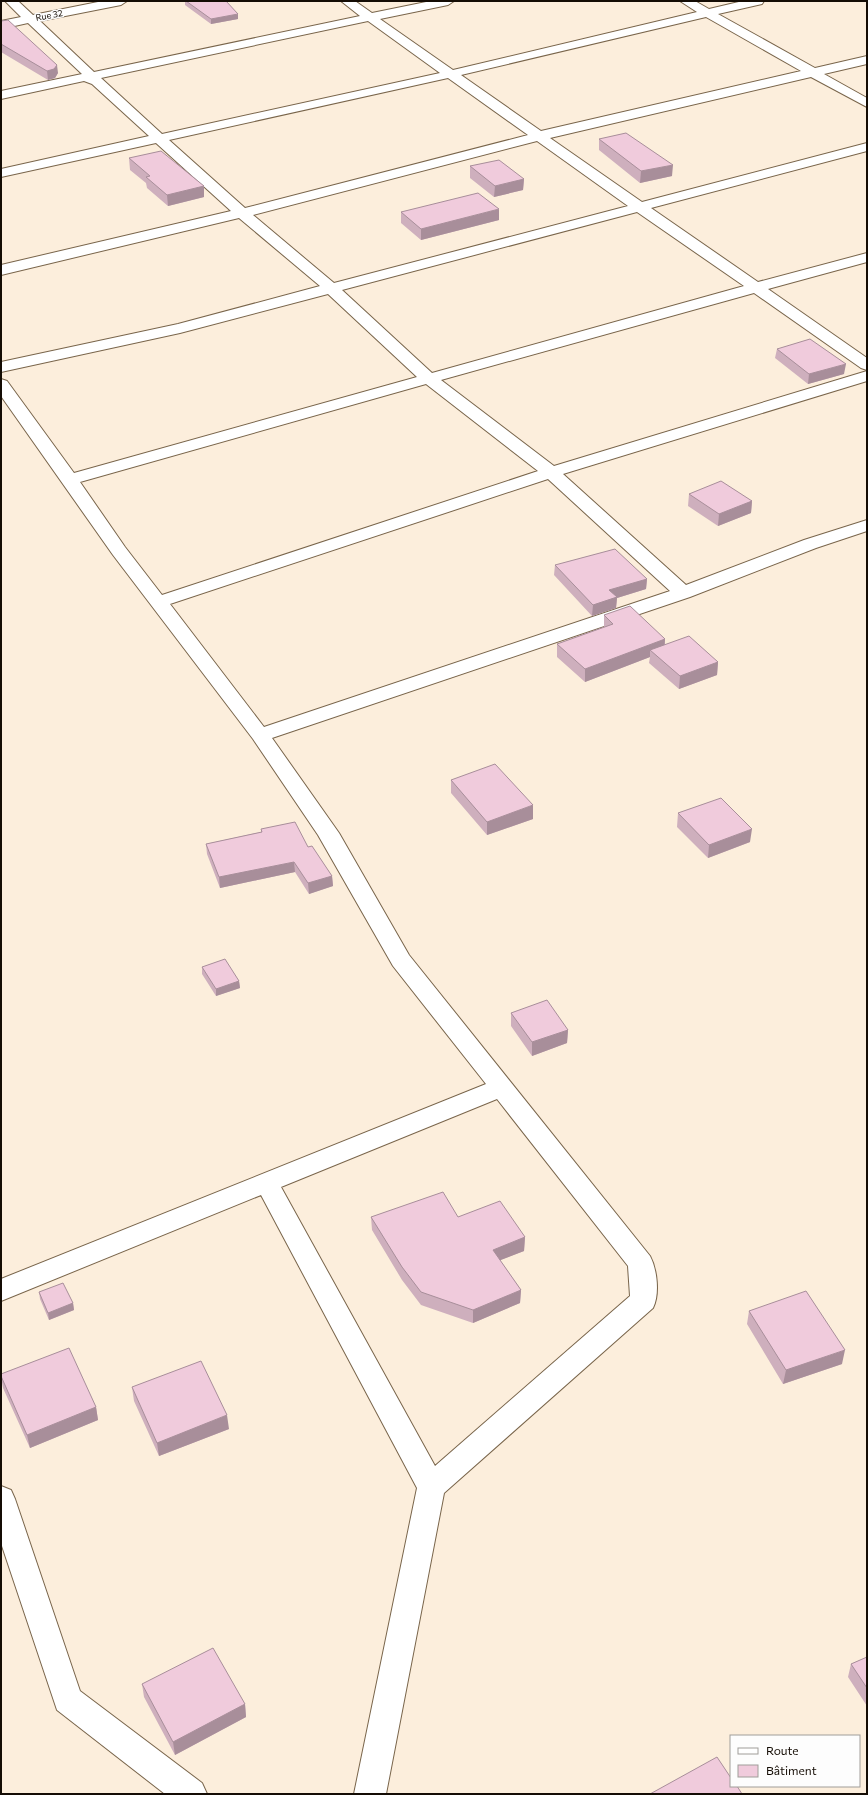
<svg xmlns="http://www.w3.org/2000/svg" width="868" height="1795" viewBox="0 0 868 1795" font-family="Commissioner,sans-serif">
  <rect width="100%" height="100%" fill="#fceedc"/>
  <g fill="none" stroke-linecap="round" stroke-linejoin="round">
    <defs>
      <path id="minor" d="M 5,1 L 18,1 L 33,15 L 103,1 L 127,1 L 121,5 L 40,21 L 94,72 L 360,16 L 341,1 L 355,1 L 372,13 L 431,1 L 454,1 L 448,5 L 380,19 L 453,70 L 697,12 L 680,1 L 695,1 L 709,9 L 743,1 L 764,1 L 762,4 L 718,14 L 815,68 L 867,56 L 867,64 L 824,74 L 867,98 L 867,107 L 811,77 L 550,138 L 642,202 L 867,143 L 867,151 L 651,208 L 758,282 L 867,253 L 867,262 L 768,289 L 867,358 L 867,370 L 861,368 L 754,293 L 441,380 L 554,466 L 867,371 L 867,381 L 563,474 L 686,585 L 804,540 L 867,520 L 867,531 L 816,548 L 690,597 L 272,738 L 339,833 L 409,955 L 650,1256 C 657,1269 660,1294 653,1308 L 444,1493 L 386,1794 L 354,1794 L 417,1488 L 261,1195 L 1,1301 L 1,1279 L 486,1084 L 393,966 L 318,835 L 253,739 L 113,555 L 1,396 L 1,379 L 7,381 L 74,473 L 417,377 L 328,294 L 180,333 L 1,372 L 1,362 L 178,324 L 320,286 L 239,218 L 1,275 L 1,265 L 231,211 L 156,143 L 1,177 L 1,169 L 149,136 L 92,84 L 84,81 L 1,99 L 1,91 L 82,74 L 28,23 L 1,29 L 1,21 L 21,17 ZM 706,17 L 801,71 L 541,131 L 461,75 ZM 368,21 L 440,73 L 162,134 L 101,78 ZM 448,78 L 528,135 L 245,208 L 169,140 ZM 537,141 L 628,206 L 334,283 L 253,215 ZM 637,212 L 744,286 L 432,373 L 342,290 ZM 426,384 L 538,471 L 162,595 L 125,547 L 80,482 ZM 548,479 L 670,591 L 264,727 L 170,604 ZM 497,1099 L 628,1266 L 630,1296 L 435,1466 L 281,1187 Z
        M 1,1486 L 11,1490 L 15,1499 L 80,1691 L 202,1783 L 207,1794 L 165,1794 L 57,1710 L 1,1543 Z"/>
    </defs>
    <use href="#minor" stroke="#79654b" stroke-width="2"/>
    <use href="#minor" fill="#fff" fill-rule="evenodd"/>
  </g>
  <path fill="#ceafbd" d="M 185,1 L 226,1 L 238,19 L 211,24 L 185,5 Z
    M 1,21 L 58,73 L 55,78 L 48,80 L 1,52 Z
    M 599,139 L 672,176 L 640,183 L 599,150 Z
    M 129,158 L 204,186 L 204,197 L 168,206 L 147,188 L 146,183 L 130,170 Z
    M 470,166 L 524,179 L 523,190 L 494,197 L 470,178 Z
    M 401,212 L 499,220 L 421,240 L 401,223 Z
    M 777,349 L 844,374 L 808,384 L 775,358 Z
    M 689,494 L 752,501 L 751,513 L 718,526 L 688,506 Z
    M 555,565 L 647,579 L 646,589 L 617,598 L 616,608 L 592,616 L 554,575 Z
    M 604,615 L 665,639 L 665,645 L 718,662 L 717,675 L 679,689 L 649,663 L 650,657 L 585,682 L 557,657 L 557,644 L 604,627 Z
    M 451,780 L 533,819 L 487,835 L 451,793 Z
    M 678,813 L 750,842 L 708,858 L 677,827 Z
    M 261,829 L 308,847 L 332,876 L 333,886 L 309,894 L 295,872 L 220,888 L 207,854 L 206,844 L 261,832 Z
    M 202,967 L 239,981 L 240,988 L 216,996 L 202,974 Z
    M 511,1013 L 568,1030 L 567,1043 L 532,1056 L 511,1026 Z
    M 371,1217 L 458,1217 L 525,1237 L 524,1251 L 500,1260 L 521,1290 L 520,1303 L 473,1323 L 421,1305 L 402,1280 L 372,1230 Z
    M 39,1292 L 73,1303 L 74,1310 L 49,1320 L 40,1299 Z
    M 749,1311 L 842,1364 L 783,1384 L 747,1324 Z
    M 1,1374 L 96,1407 L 98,1420 L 30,1448 L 3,1388 L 1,1377 Z
    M 132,1387 L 229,1429 L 159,1456 L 134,1401 Z
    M 867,1657 L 867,1706 L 848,1677 L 851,1664 Z
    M 142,1684 L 245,1704 L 246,1717 L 175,1755 L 144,1697 Z"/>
  <path fill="#a88e9a" d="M 238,14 L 238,19 L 211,24 L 211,19 Z
    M 57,65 L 58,73 L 55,78 L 48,80 L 47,71 Z
    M 673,165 L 672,176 L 640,183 L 641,171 Z
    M 524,179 L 523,190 L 494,197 L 495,186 Z
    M 204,186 L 204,197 L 168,206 L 167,195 Z
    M 499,209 L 499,220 L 421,240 L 421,229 Z
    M 846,364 L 844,374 L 808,384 L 809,374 Z
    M 752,501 L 751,513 L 718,526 L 719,514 Z
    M 647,579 L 646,589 L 617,598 L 616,608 L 592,616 L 593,605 L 609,590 Z
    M 665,639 L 664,652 L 650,650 L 650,657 L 585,682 L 585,669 Z
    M 718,662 L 717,675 L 679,689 L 680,676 Z
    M 533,805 L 533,819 L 487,835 L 487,822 Z
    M 752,829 L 750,842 L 708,858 L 709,845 Z
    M 294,862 L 295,872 L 220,888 L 219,877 Z
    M 332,876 L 333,886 L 309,894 L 308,883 Z
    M 239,981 L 240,988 L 216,996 L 216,989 Z
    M 568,1030 L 567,1043 L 532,1056 L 532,1042 Z
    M 525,1237 L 524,1251 L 493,1263 L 493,1250 Z
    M 521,1290 L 520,1303 L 473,1323 L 473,1310 Z
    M 73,1303 L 74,1310 L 49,1320 L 48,1313 Z
    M 845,1350 L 842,1364 L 783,1384 L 786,1370 Z
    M 96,1407 L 98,1420 L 30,1448 L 27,1435 Z
    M 227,1415 L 229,1429 L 159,1456 L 157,1443 Z
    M 245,1704 L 246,1717 L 175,1755 L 173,1742 Z"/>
  <path fill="#f0cbdc" stroke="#a88e9a" d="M 186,1 L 226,1 L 238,14 L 211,19 Z
    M 8,20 L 57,65 L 54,69 L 47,71 L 1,44 L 1,21 Z
    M 626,133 L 673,165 L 641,171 L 599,139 Z
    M 161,151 L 204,186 L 167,195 L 146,177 L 150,176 L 129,158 Z
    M 499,160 L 524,179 L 495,186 L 470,166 Z
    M 478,193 L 499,209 L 421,229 L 401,212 Z
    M 810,339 L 846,364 L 809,374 L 777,349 Z
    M 721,481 L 752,501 L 719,514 L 689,494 Z
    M 615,549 L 647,579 L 609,590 L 617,597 L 593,605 L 555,565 Z
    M 630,606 L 665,639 L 585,669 L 557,644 L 613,624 L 604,615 Z
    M 689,636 L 718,662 L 680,676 L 650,650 Z
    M 495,764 L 533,805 L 487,822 L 451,780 Z
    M 721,798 L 752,829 L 709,845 L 678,813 Z
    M 295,822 L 308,847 L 312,846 L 332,876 L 308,883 L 294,862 L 219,877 L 206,844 L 262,832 L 261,829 Z
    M 225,959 L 239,981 L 216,989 L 202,967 Z
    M 547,1000 L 568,1030 L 532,1042 L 511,1013 Z
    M 443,1192 L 458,1217 L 500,1201 L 525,1237 L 493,1250 L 521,1290 L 473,1310 L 421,1292 L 402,1267 L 371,1217 Z
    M 63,1283 L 73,1303 L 48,1313 L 39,1292 Z
    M 806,1291 L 845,1350 L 786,1370 L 749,1311 Z
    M 69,1348 L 96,1407 L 27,1435 L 1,1376 L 1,1374 Z
    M 201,1361 L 227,1415 L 157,1443 L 132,1387 Z
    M 213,1648 L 245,1704 L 173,1742 L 142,1684 Z
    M 867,1657 L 867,1688 L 851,1664 Z
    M 717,1757 L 731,1778 L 731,1786 L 737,1786 L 742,1794 L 650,1794 Z"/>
  <g text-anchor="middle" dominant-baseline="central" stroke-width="3" stroke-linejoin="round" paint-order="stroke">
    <g font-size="9" fill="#140c04" stroke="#fdfdfd">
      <text transform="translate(49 15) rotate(-11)">Rue 32</text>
    </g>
  </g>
  <rect width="868" height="1795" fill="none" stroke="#140c04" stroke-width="4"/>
  <rect x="730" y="1735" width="130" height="52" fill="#fdfdfd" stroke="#a09d99"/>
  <rect x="738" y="1748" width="20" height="6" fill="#ffffff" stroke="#a09d99"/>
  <text x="766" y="1755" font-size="12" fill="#140c04">Route</text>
  <rect x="738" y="1765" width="20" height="12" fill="#f0cbdc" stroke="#a09d99"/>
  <text x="766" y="1775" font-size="12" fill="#140c04">Bâtiment</text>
</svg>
